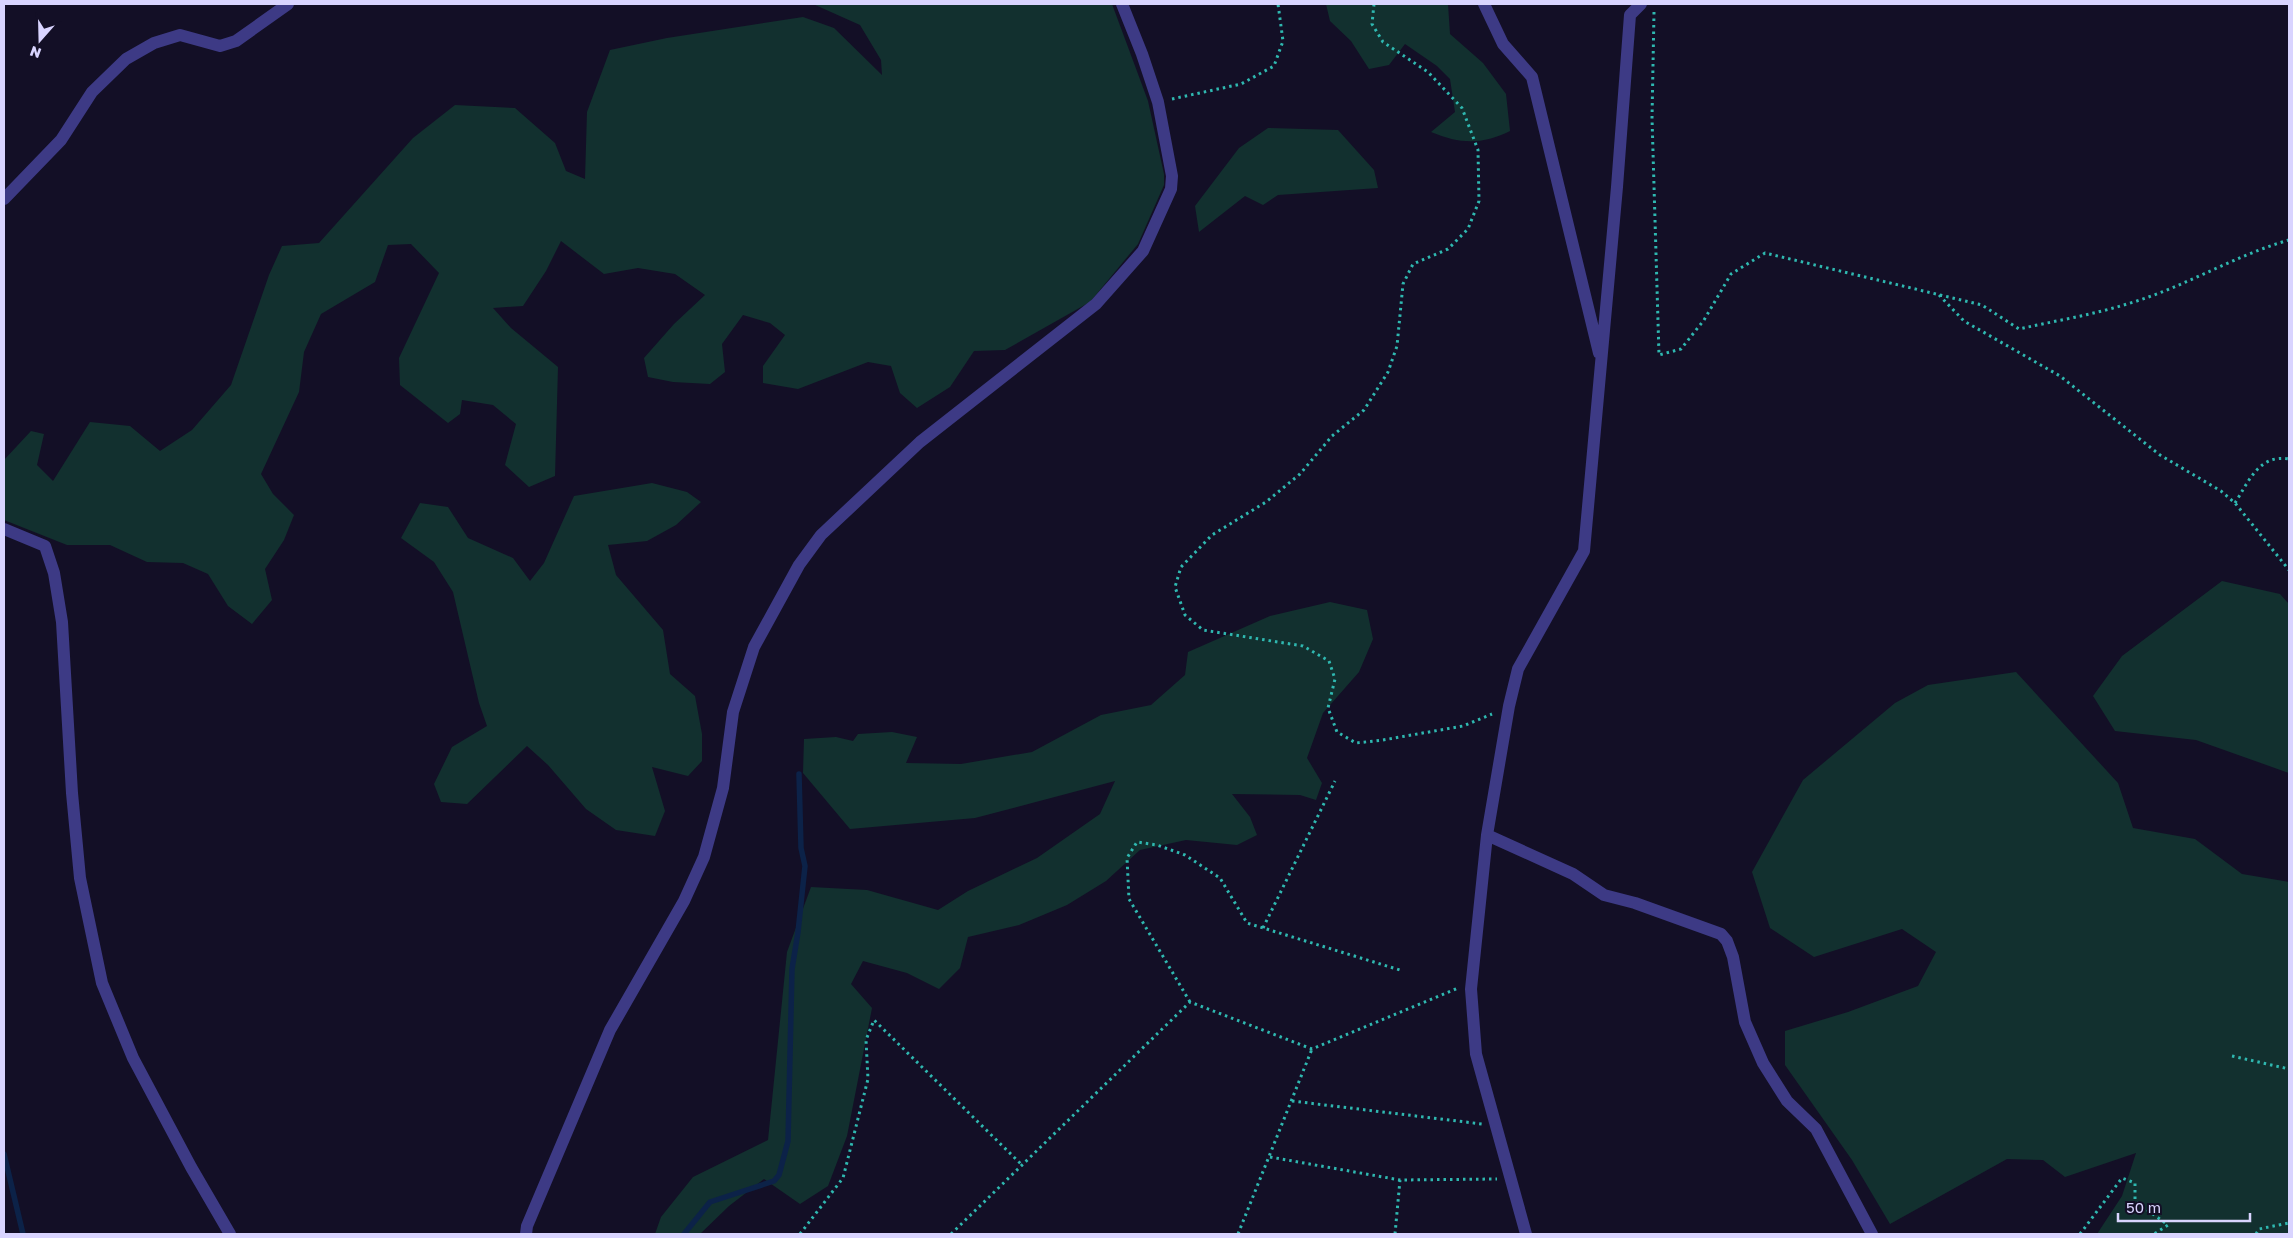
<svg xmlns="http://www.w3.org/2000/svg" width="2293" height="1238" viewBox="0 0 2293 1238" font-family="'Golos Text',sans-serif">
  <rect width="100%" height="100%" fill="#130f26"/>
  <path fill="#12302f" d="M 813,4 L 1112,4 L 1148,101 L 1164,174 L 1164,185 L 1138,244 L 1090,302 L 1005,350 L 974,351 L 950,387 L 917,408 L 900,393 L 891,366 L 868,362 L 798,389 L 763,383 L 763,366 L 785,335 L 770,323 L 743,315 L 722,344 L 725,372 L 710,384 L 673,382 L 648,377 L 644,358 L 674,324 L 705,295 L 675,274 L 638,268 L 604,274 L 561,241 L 546,271 L 523,306 L 493,308 L 511,328 L 558,367 L 555,476 L 529,487 L 505,465 L 516,424 L 493,405 L 462,400 L 460,414 L 448,423 L 400,385 L 399,358 L 439,273 L 411,244 L 388,245 L 375,282 L 321,314 L 304,352 L 299,392 L 261,474 L 273,494 L 294,515 L 284,540 L 265,569 L 272,600 L 252,624 L 228,606 L 208,574 L 183,563 L 147,562 L 110,545 L 67,545 L 4,520 L 4,460 L 31,431 L 44,434 L 37,465 L 53,481 L 90,422 L 130,426 L 160,451 L 192,430 L 231,385 L 269,275 L 282,246 L 319,243 L 413,138 L 455,105 L 515,108 L 555,143 L 566,171 L 585,179 L 587,112 L 610,50 L 667,38 L 803,17 L 834,28 L 882,75 L 881,60 L 860,25 Z
    M 1326,4 L 1448,4 L 1450,34 L 1483,63 L 1506,94 L 1510,131 C 1482,145 1460,144 1431,132 L 1455,112 L 1450,79 L 1437,66 L 1405,44 L 1389,65 L 1369,69 L 1351,41 L 1330,21 Z
    M 1268,128 L 1338,130 L 1374,170 L 1378,188 L 1278,195 L 1263,205 L 1245,196 L 1199,232 L 1195,206 L 1239,148 Z
    M 652,483 L 687,492 L 701,502 L 676,525 L 647,541 L 608,545 L 616,575 L 663,630 L 670,674 L 695,696 L 702,734 L 702,761 L 688,776 L 652,767 L 665,811 L 655,836 L 616,830 L 586,809 L 548,765 L 527,746 L 467,804 L 441,802 L 434,784 L 452,747 L 487,726 L 479,703 L 453,592 L 434,562 L 401,538 L 420,503 L 448,507 L 468,538 L 513,558 L 530,581 L 544,563 L 574,496 Z
    M 2222,581 L 2280,594 L 2289,604 L 2289,773 L 2196,740 L 2115,731 L 2093,696 L 2122,656 Z
    M 1330,602 L 1367,610 L 1373,639 L 1359,672 L 1323,713 L 1307,758 L 1322,783 L 1316,800 L 1300,795 L 1232,794 L 1250,817 L 1257,835 L 1237,845 L 1186,840 L 1140,850 L 1106,881 L 1067,905 L 1019,925 L 968,937 L 960,968 L 939,989 L 907,973 L 863,961 L 851,984 L 872,1008 L 847,1136 L 828,1186 L 800,1204 L 764,1179 L 729,1206 L 700,1234 L 655,1234 L 661,1217 L 693,1177 L 768,1140 L 787,952 L 811,887 L 867,890 L 938,910 L 968,891 L 1037,858 L 1100,814 L 1115,781 L 975,818 L 850,829 L 803,773 L 804,739 L 836,737 L 853,741 L 858,734 L 892,732 L 917,737 L 906,763 L 961,764 L 1032,752 L 1101,715 L 1151,705 L 1185,675 L 1188,652 L 1270,616 Z
    M 2016,672 L 2118,783 L 2133,828 L 2195,839 L 2242,874 L 2289,882 L 2289,1234 L 2097,1234 L 2122,1196 L 2136,1153 L 2065,1177 L 2043,1160 L 2007,1159 L 1890,1224 L 1852,1160 L 1785,1065 L 1785,1031 L 1848,1012 L 1918,986 L 1936,952 L 1902,929 L 1814,957 L 1770,928 L 1752,872 L 1803,780 L 1895,703 L 1928,685 Z"/>
  <g fill="none" stroke-linecap="round" stroke-linejoin="round">
    <path stroke="#0c2248" stroke-width="5.5" d="M 4,1154 L 23,1234
      M 684,1234 L 710,1202 L 774,1181 L 779,1175 L 788,1141 L 792,969 L 798,932 L 805,866 L 801,848 L 799,774"/>
    <path stroke="#2fb8b0" stroke-width="3" stroke-dasharray="2.5 4" stroke-linecap="butt" d="M 1374,4 L 1372,24 L 1383,42 L 1428,72 L 1462,108 L 1478,150 L 1479,201 L 1468,229 L 1448,249 L 1413,264 L 1403,284 L 1397,346 L 1388,372 L 1364,410 L 1332,436 L 1300,474 L 1266,502 L 1212,535 L 1181,567 L 1175,587 L 1185,615 L 1203,630 L 1303,646 L 1329,661 L 1335,679 L 1328,708 L 1337,732 L 1356,743 L 1383,740 L 1463,726 L 1492,714
      M 1654,12 L 1652,118 L 1659,355 L 1681,349 L 1704,320 L 1731,274 L 1765,253 L 1982,305 L 2019,329 C 2054,321 2092,315 2127,304 C 2183,288 2233,256 2289,240
      M 1172,99 L 1241,84 L 1274,66 L 1283,41 L 1278,4
      M 1939,295 L 1964,321 L 2060,376 L 2160,455 L 2221,491 L 2235,503 L 2289,570
      M 2235,503 C 2249,481 2259,454 2289,459
      M 1263,928 L 1335,781
      M 1190,1002 L 1129,899 L 1127,858 L 1137,842 L 1157,845 L 1185,855 L 1220,878 L 1247,923 L 1403,971
      M 2232,1056 L 2289,1069
      M 1292,1101 L 1482,1124
      M 1270,1157 L 1400,1180 L 1497,1179
      M 800,1234 L 843,1178 L 868,1079 L 866,1040 L 874,1020 L 1022,1165
      M 951,1234 L 1190,1002 L 1312,1049 L 1458,988
      M 1238,1234 L 1312,1049
      M 1395,1234 L 1400,1180
      M 2080,1234 L 2122,1178 L 2135,1183 L 2135,1201 L 2168,1225 L 2154,1234
      M 2256,1234 L 2259,1229 L 2289,1223"/>
    <path stroke="#3d3a85" stroke-width="12" d="M 1484,4 L 1503,44 L 1532,77 L 1599,353
      M 4,199 L 61,140 L 92,92 L 126,59 L 154,43 L 180,35 L 220,46 L 236,41 L 288,4
      M 4,529 L 45,546 L 54,573 L 62,622 L 72,793 L 80,878 L 102,983 L 133,1058 L 191,1167 L 230,1234
      M 1487,835 L 1573,874 L 1604,895 L 1635,903 L 1721,934 L 1727,941 L 1733,957 L 1745,1022 L 1763,1063 L 1787,1101 L 1816,1129 L 1872,1234
      M 526,1234 L 527,1226 L 610,1030 L 684,901 L 704,857 L 723,788 L 733,712 L 754,647 L 799,565 L 821,535 L 920,442 L 1096,304 L 1143,251 L 1171,189 L 1172,176 L 1158,102 L 1142,54 L 1122,4
      M 1526,1234 L 1476,1054 L 1471,989 L 1487,835 L 1509,706 L 1518,669 L 1584,551 L 1617,187 L 1630,15 L 1641,4"/>
  </g>
  <rect width="2293" height="1238" fill="none" stroke="#d9d4ff" stroke-width="10"/>
  <g transform="translate(40 40) rotate(200)" stroke="#130f26" stroke-width="4" paint-order="stroke">
  <path d="M0-4L9 19L0 12L-9 19Z" fill="#d9d4ff"/>
  <text y="-8" font-size="14" font-weight="bold" text-anchor="middle" fill="#d9d4ff">N</text>
  </g>
  <path d="M2118 1213v8h132v-8" fill="none" stroke="#d9d4ff" stroke-width="2.5"/>
  <text x="2126" y="1213" font-size="15" fill="#d9d4ff" stroke="#130f26" stroke-width="4" paint-order="stroke">50 m</text>
</svg>
